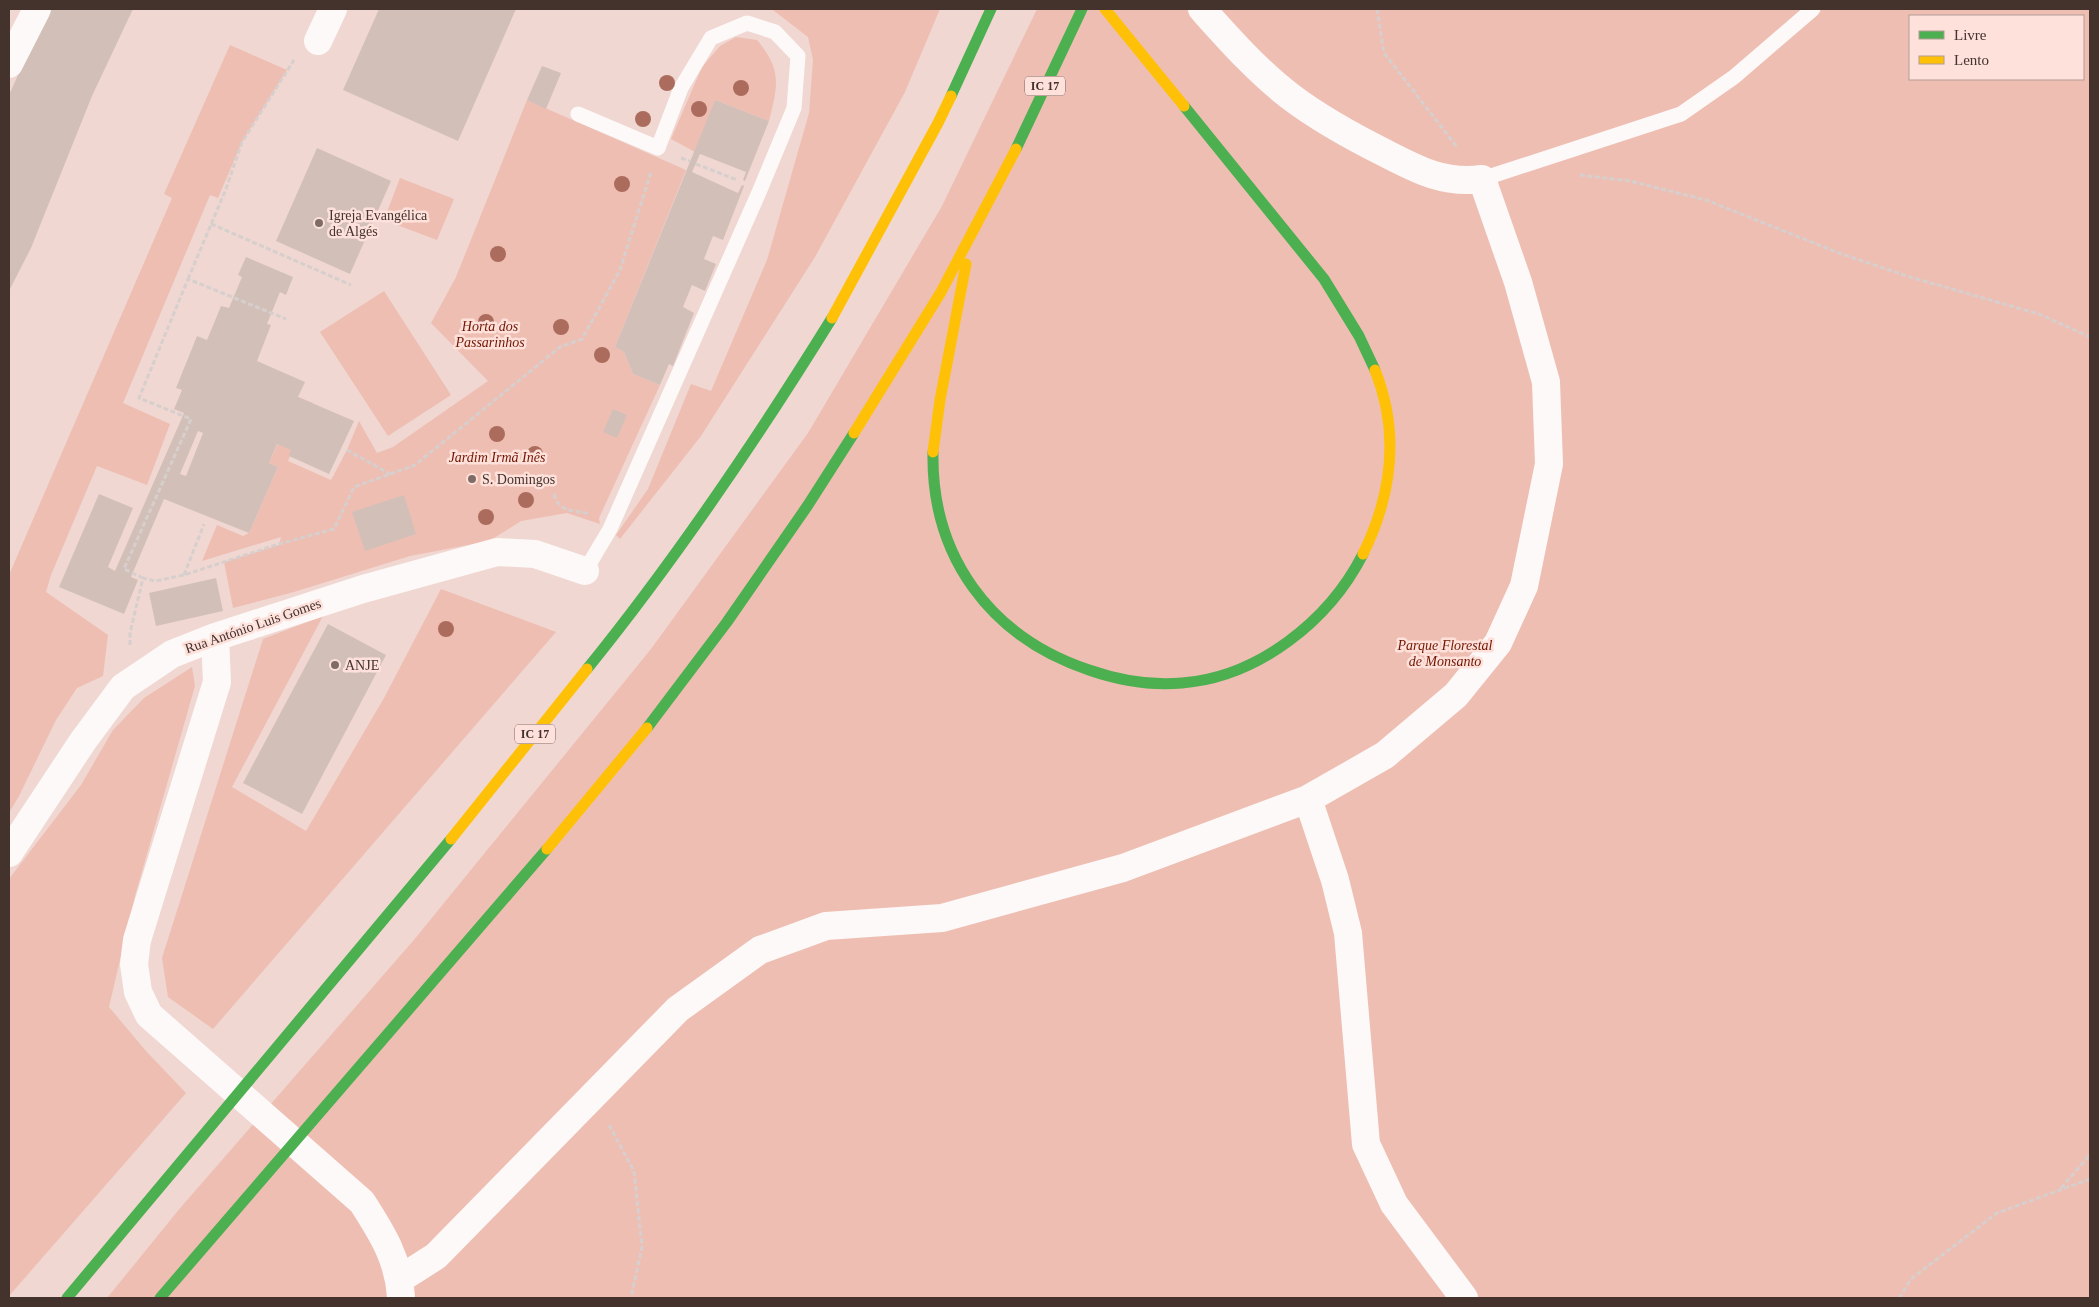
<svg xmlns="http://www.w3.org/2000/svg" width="2099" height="1307" viewBox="0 0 2099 1307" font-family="'Times New Roman',serif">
  <rect width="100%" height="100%" fill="#f0d7d1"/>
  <path fill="#eebeb2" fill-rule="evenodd" d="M 766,9 L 940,9 L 905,92 L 815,257 L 701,436 L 620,539 L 616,535 L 648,489 L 691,384 L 711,391 L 767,260 L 809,113 L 813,60 L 808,37 L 773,10 Z
    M 1037,9 L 2090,9 L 2090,1298 L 107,1298 L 181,1207 L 413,941 L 651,649 L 808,433 L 942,206 ZM 1910,16 L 2083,16 L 2083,79 L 1910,79 Z
    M 736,37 L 757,40 C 782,69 778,86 769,121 L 715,100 L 695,152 L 671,139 L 702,67 L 720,46 Z
    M 230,45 L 287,70 L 242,142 L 218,198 L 210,195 L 123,403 L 170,424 L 147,485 L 97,466 L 51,575 L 46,592 L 108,635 L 103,676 L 77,688 L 56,720 L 19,796 L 9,813 L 9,575 L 172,198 L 164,194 Z
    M 527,100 L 686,170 L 615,347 L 624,352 L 633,374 L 660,385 L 599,518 L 600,524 L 567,513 L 521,521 L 489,541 L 410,556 L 294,592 L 233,608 L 224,562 L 279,545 L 281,537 L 202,561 L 217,525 L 243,536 L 249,533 L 278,467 L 269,463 L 298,397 L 313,403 L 288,461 L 331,480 L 347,450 L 359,421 L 377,453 L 393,447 L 488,381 L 431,323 L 456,277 Z
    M 400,178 L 454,199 L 437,240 L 384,220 Z
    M 384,291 L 451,395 L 388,436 L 320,332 Z
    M 441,589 L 556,632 L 213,1029 L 168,997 L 162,958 L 263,639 L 323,616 L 232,787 L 306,831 L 384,698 Z
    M 192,667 L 195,686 L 135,896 L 109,1007 L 146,1051 L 186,1093 L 9,1296 L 9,879 L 81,785 L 113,730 L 144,698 Z"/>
  <path fill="#d2c0b8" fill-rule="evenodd" d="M 48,9 L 133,9 L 92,96 L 31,248 L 9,291 L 9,95 Z
    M 379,9 L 516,9 L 458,141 L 343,90 Z
    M 542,66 L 561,73 L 546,109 L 527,100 Z
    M 715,100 L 769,121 L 745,181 L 743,180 L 746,172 L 700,154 L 692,172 L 738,193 L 742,185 L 744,186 L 723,240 L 713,236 L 704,259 L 716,264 L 705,291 L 692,285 L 683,307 L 694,313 L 673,366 L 669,364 L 660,385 L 633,374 L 624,352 L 615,347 Z
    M 317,148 L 391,181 L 350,274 L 276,241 Z
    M 246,257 L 293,277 L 286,295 L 280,292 L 267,324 L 271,325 L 257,361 L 305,382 L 298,397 L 354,421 L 329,474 L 289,456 L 291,450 L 277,444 L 269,463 L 278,467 L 249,533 L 164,499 L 131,577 L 138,580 L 124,614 L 59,587 L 99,494 L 133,508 L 108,567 L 115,571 L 184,413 L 174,409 L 182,390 L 176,388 L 197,336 L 207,340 L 221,306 L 229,308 L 242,277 L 238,275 ZM 198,431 L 203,433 L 186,476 L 180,474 Z
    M 613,409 L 627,415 L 617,438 L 603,432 Z
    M 404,495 L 416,534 L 365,551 L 352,512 Z
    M 216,578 L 223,611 L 156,626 L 149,593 Z
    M 328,624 L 386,655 L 302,814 L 243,783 Z"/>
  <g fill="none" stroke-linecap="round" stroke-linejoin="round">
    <path stroke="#d6cfcd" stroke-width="3" stroke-dasharray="5 2.5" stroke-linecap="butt" d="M 1377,9 L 1384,53 L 1457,147
      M 681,158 L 690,161
      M 696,164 L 737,180
      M 1580,175 L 1630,181 L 1706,200 L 1839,253 L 1910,277 L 2039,314 L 2090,337
      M 211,224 L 351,285
      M 188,279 L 226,189 L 242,142 L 294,60
      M 347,450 L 390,474
      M 554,494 C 559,513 574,510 590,514
      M 184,575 L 204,524
      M 143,578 L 124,569 L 191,419 L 139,398 L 188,279 L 286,319
      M 130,645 L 130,633 L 143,578 L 155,581 L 184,575 L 279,544 L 334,529 L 354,487 L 415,465 L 560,347 L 582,339 L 620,270 L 651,172
      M 609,1125 L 634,1171 L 642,1247 L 631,1298
      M 2061,1188 L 2090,1155
      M 1899,1298 L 1911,1279 L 1997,1213 L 2090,1179"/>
    <path stroke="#fdf9f8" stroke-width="15" d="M 578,114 L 658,148 L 681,88 L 711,38 L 747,23 L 775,32 L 798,56 L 794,108 L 760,190 L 610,529 L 585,571
      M 1482,179 L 1681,114 L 1734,77 L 1813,9"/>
    <path stroke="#fdf9f8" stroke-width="28" d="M 318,41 L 333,9
      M 9,64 L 37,9
      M 215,637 L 217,682 L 137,940 L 134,964 L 138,992 L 149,1015 L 362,1202 C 382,1233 399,1260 401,1297
      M 1308,799 L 1335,880 L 1348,933 L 1366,1144 L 1394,1204 L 1464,1298
      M 9,853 L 83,741 L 123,687 L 172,654 L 215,637 L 363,589 L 497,552 L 535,554 L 585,571
      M 400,1279 L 436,1256 L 678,1009 L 760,950 L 826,926 L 942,918 L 1123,868 L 1308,799 L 1385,755 L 1456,695 L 1498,643 L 1524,586 L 1549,464 L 1546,382 L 1518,282 L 1482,179 C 1444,184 1418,170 1385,153 C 1353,137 1320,119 1291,97 C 1258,72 1229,39 1202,9"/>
    <path stroke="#4caf50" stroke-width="11" d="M 951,96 L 991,9
      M 1184,106 L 1324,279 L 1359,336 L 1375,370
      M 1016,149 L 1082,9
      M 933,452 C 931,556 990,637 1089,670 C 1118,680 1150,686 1182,683 C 1258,677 1329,621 1363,554
      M 587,669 C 677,558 757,439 832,318
      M 647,728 L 727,622 L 808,505 L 854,433
      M 67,1298 L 451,839
      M 160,1298 L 547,849"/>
    <path stroke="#ffc107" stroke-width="11" d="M 1105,9 L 1184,106
      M 832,318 L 938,123 L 951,96
      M 854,433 L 941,292 L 1016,149
      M 933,452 L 940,400 L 966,264
      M 1363,554 C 1392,495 1400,433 1375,370
      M 451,839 L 587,669
      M 547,849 L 647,728"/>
  </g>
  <g fill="#ab6c5e">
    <circle cx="667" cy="83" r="8"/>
    <circle cx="741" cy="88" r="8"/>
    <circle cx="699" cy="109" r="8"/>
    <circle cx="643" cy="119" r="8"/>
    <circle cx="622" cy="184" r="8"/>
    <circle cx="498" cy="254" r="8"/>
    <circle cx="486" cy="322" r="8"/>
    <circle cx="561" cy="327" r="8"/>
    <circle cx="602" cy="355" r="8"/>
    <circle cx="497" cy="434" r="8"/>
    <circle cx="535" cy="454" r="8"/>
    <circle cx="526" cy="500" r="8"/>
    <circle cx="486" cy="517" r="8"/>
    <circle cx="446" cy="629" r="8"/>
  </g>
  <g fill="#806c66" stroke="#fde1da" stroke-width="2">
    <circle cx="319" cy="223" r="5"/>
    <circle cx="472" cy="479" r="5"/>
    <circle cx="335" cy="665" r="5"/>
  </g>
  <g text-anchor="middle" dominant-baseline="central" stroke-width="5" stroke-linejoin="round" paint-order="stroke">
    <g fill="#fde1da" stroke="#7c6661" stroke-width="1">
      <rect x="1025" y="76.5" width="40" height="19" rx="4"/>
      <rect x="515" y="724.5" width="40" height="19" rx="4"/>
    </g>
    <g font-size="12" font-weight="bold" fill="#44322d">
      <text x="1045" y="86">IC 17</text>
      <text x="535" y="734">IC 17</text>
    </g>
    <g font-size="14" fill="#44322d" stroke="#fde1da" text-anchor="start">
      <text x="329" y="215">Igreja Evangélica<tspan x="329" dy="16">de Algés</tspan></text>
      <text x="482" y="479">S. Domingos</text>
      <text x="345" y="665">ANJE</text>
    </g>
    <g font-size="14" font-style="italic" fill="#721500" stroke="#fde1da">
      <text x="490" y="326">Horta dos<tspan x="490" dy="16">Passarinhos</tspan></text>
      <text x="497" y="457">Jardim Irmã Inês</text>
      <text x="1445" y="645">Parque Florestal<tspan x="1445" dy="16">de Monsanto</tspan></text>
    </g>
    <g font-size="14" fill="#44322d" stroke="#fde1da">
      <text transform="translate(253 626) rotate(-19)">Rua António Luis Gomes</text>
    </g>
  </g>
  <rect width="2099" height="1307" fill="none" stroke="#44322d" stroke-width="20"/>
  <rect x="1909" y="15" width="175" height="65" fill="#fde1da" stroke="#b39b95"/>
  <rect x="1919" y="31" width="25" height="8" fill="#4caf50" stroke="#b39b95"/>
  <text x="1954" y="40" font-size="15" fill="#44322d">Livre</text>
  <rect x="1919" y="56" width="25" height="8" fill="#ffc107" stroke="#b39b95"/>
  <text x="1954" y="65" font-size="15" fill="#44322d">Lento</text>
</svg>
